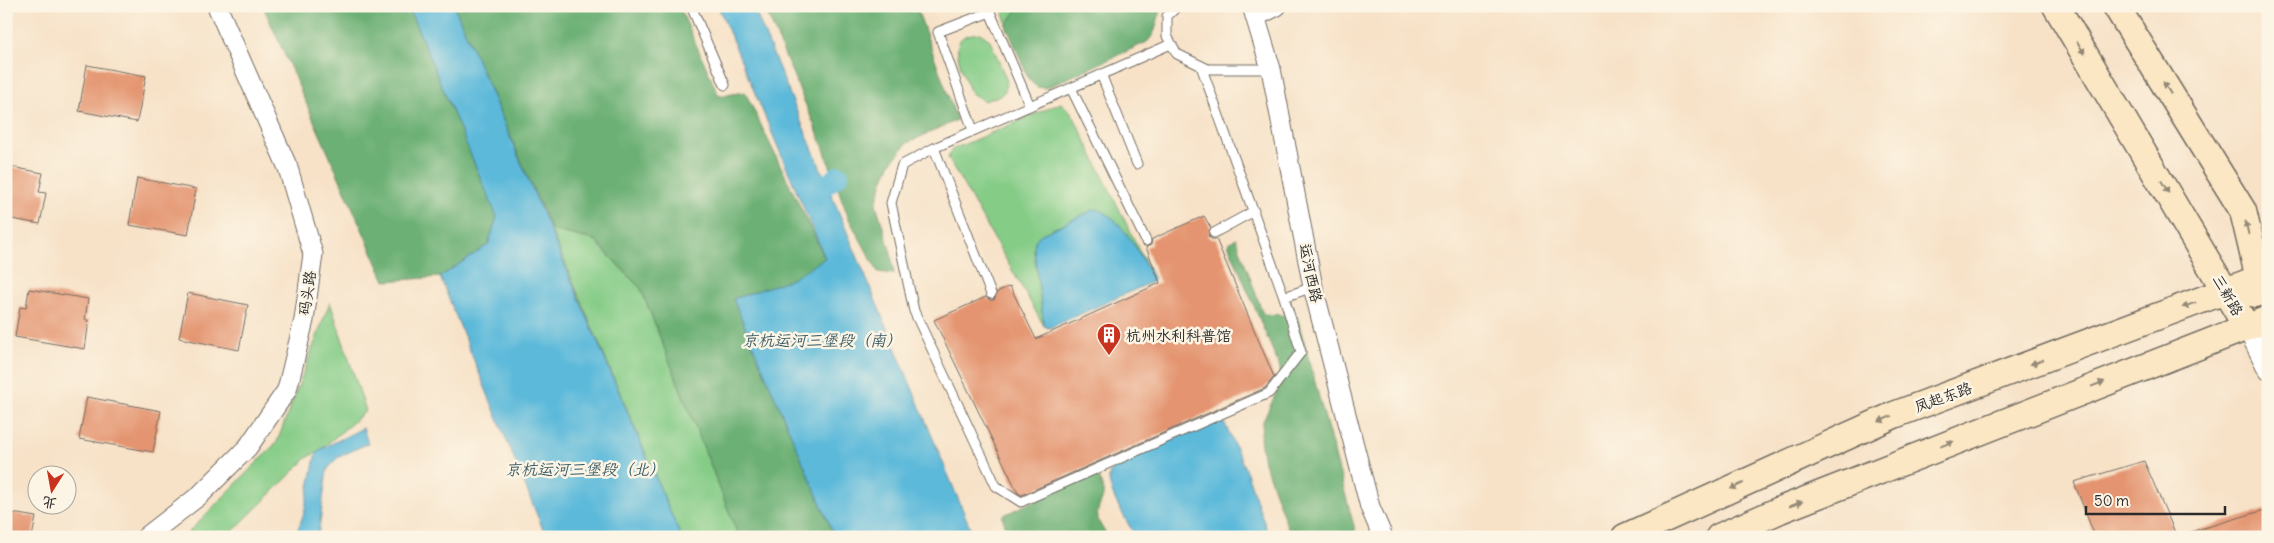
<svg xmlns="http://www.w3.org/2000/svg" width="2274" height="543" viewBox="0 0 2274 543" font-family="Delius,'LXGW WenKai TC',sans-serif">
  <rect width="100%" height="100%" fill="#fcf5e5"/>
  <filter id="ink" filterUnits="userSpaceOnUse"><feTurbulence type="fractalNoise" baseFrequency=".02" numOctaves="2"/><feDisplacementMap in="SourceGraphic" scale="10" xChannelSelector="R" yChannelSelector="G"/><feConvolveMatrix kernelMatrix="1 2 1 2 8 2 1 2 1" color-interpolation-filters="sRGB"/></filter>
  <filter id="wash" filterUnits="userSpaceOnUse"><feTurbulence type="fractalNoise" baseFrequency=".0096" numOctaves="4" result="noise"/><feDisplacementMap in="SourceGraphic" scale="20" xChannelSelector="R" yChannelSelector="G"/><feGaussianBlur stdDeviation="1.12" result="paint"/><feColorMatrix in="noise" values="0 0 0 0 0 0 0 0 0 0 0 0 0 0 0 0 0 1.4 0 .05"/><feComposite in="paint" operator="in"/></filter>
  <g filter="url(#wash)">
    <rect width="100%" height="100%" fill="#f7e2c8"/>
    <path fill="#85cc87" stroke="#587c59" d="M 1003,6 L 1020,7 L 1006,25 L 1003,7 Z
      M 980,33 L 990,40 L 1007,81 L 1005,91 L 1000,96 L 984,101 L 971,93 C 966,81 951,50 961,39 C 965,34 974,34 980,33 Z
      M 1061,103 L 1072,113 L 1153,278 C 1140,256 1121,214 1095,209 L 1040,235 L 1035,241 L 1034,251 L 1044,326 L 948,158 L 951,150 Z
      M 551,230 L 594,240 L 641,289 L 739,537 L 681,537 Z
      M 330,302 L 366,411 L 320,450 L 307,458 L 227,537 L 184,537 L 277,442 Z"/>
    <path fill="#6cb074" stroke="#4c6e50" d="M 263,6 L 408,6 L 497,217 L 488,245 L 440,277 L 385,281 Z
      M 454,6 L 679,6 L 719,96 L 745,92 L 825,258 L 792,279 L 733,299 L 835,537 L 739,537 L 641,289 L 595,240 L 551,230 Z
      M 764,6 L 916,6 L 957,120 L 907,143 L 891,163 L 883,181 L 876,204 L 891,253 L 894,274 L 878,272 L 848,217 L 823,146 Z
      M 1020,6 L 1163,6 C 1155,20 1159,31 1147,42 L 1046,88 L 1037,87 L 1029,80 L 1006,25 Z
      M 1236,238 L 1263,314 L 1297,316 L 1357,537 L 1291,537 L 1264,462 L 1260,439 L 1263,421 L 1280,385 L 1280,368 L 1228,244 Z
      M 1091,474 L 1098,476 C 1111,502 1095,501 1098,519 C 1099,524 1105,532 1108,537 L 1009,537 L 1002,516 Z"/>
    <path fill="#5bb9da" stroke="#437282" d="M 408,6 L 454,6 L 681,537 L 546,537 L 440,277 L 488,245 L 497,217 Z
      M 718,6 L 753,6 L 974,537 L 835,537 L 733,299 L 792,279 L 825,258 Z
      M 1095,209 C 1121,214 1140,256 1153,278 L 1152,282 L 1049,328 L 1044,326 L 1034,250 L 1035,241 L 1040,235 Z
      M 1216,422 L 1225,424 L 1247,473 L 1269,537 L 1136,537 C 1128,523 1109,494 1109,478 C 1109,472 1113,469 1117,465 L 1204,425 Z
      M 363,428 L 368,443 L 337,458 L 327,470 L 318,537 L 295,537 L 304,513 L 315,457 L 319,450 Z"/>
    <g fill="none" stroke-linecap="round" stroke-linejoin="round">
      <path stroke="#5bb9da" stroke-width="20" d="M 817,192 L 839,175"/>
    </g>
    <g id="blocks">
      <path fill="#e4946f" d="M 87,65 L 146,76 L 137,122 L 79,111 Z
        M 6,166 L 43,173 L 39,192 L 46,193 L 40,224 L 6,218 Z
        M 137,178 L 196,189 L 188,235 L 129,225 Z
        M 1204,216 L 1211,228 L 1208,236 L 1211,239 L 1216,239 L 1274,377 L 1265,388 L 1022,495 L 1018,493 L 934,320 L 986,297 L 990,300 L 994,300 L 997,292 L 1010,286 L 1036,339 L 1160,283 L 1146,247 L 1151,245 L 1152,239 Z
        M 29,289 L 88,299 L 85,320 L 89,320 L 85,349 L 15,337 L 20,307 L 26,308 Z
        M 188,293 L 248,305 L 239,350 L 179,338 Z
        M 87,397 L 161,411 L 153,452 L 79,439 Z
        M 2144,461 L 2177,537 L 2095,537 L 2074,482 Z
        M 2268,509 L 2268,537 L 2187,537 L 2187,533 Z
        M 6,512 L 36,517 L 32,537 L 6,537 Z"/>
    </g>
  </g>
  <g filter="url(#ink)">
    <use href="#blocks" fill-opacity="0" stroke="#726b62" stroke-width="1"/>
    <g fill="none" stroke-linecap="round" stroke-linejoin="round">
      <defs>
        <path id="lane" d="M 691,6 L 725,85
          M 1178,6 L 1167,16 L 1167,36 L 1177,54 L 1208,69 L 1271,69
          M 1171,44 L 934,148 L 902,165 L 891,203 L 914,311 L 996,486 L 1021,502 L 1269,393 L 1301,352 L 1284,297
          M 1201,66 L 1284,297 L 1313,287
          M 1101,74 L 1137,164
          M 1071,88 L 1146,241
          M 973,130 L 938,32 L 990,12 L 1030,106
          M 934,148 L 991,294
          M 1214,233 L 1254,211"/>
        <path id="street" d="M 1252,6 L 1271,69 L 1313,287 L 1370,507 L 1383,537
          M 1255,17 L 1277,6
          M 2246,326 L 2268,370
          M 146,537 L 200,495 L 248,447 L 287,390 L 304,320 L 313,254 L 288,168 L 217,6"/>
        <path id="secondary" d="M 2056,6 L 2246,326
          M 2116,6 L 2243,211 L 2259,279 L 2255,294
          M 1625,537 L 1894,415 L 2268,275
          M 1719,537 L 1780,510 L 2268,319"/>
      </defs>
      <use href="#lane" stroke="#726b62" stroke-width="11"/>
      <use href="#street" stroke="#726b62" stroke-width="21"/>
      <use href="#secondary" stroke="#726b62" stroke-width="29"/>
      <use href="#lane" stroke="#fff" stroke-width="9"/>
      <use href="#street" stroke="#fff" stroke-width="19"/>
      <use href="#secondary" stroke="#fbe7c3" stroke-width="26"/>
    </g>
    <defs><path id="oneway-solid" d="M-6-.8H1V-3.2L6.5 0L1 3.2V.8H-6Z" transform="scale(1.25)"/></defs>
    <g fill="#938977">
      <use href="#oneway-solid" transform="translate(2081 48) rotate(59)"/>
      <use href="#oneway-solid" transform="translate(2167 88) rotate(-122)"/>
      <use href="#oneway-solid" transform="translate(2165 187) rotate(59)"/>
      <use href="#oneway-solid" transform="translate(2247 228) rotate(-103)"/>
      <use href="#oneway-solid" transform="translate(2189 305) rotate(160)"/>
      <use href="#oneway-solid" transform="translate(2037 362) rotate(160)"/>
      <use href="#oneway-solid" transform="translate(2098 384) rotate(-21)"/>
      <use href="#oneway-solid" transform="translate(1885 419) rotate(156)"/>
      <use href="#oneway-solid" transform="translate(1947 444) rotate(-21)"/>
      <use href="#oneway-solid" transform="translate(1737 486) rotate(156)"/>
      <use href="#oneway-solid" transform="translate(1796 504) rotate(-21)"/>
    </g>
  </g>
  <defs>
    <symbol id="building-pin" viewBox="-11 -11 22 30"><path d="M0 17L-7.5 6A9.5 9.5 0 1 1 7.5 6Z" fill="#c8321e" stroke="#fcf5e5"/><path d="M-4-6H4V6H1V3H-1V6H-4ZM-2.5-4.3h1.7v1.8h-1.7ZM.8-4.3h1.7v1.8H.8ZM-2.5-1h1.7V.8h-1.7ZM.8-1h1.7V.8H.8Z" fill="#fff"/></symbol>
  </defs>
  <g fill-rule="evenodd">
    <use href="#building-pin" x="1095" y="321" width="28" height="38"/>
  </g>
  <g text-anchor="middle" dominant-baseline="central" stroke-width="5" stroke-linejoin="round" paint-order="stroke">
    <g font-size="15" fill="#2b2b2b" stroke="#fcf5e5">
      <text transform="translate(1311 273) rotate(78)">运河西路</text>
      <text transform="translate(307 293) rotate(-82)">码头路</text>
      <text transform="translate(2228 295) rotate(60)">三新路</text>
      <text transform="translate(1943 397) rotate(-20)">凤起东路</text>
    </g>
    <g font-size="15" fill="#2b2b2b" stroke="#fcf5e5" text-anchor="start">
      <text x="1126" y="335">杭州水利科普馆</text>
    </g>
    <g font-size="16" font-style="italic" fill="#3c5d68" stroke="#fcf5e5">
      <text x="822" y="340">京杭运河三堡段（南）</text>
      <text x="585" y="469">京杭运河三堡段（北）</text>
    </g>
  </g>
  <rect width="2274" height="543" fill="none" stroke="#fcf5e5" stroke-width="25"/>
  <g transform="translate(52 490) rotate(191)"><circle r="24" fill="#fcf5e5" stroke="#a8a49b"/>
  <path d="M0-4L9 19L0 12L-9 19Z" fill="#c8321e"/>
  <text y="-8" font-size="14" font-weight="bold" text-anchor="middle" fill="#2b2b2b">北</text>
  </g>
  <path d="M2086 506v8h139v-8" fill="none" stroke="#2b2b2b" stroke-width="2.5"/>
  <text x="2094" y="506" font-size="15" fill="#2b2b2b" stroke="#fcf5e5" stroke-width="4" paint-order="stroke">50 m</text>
</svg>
